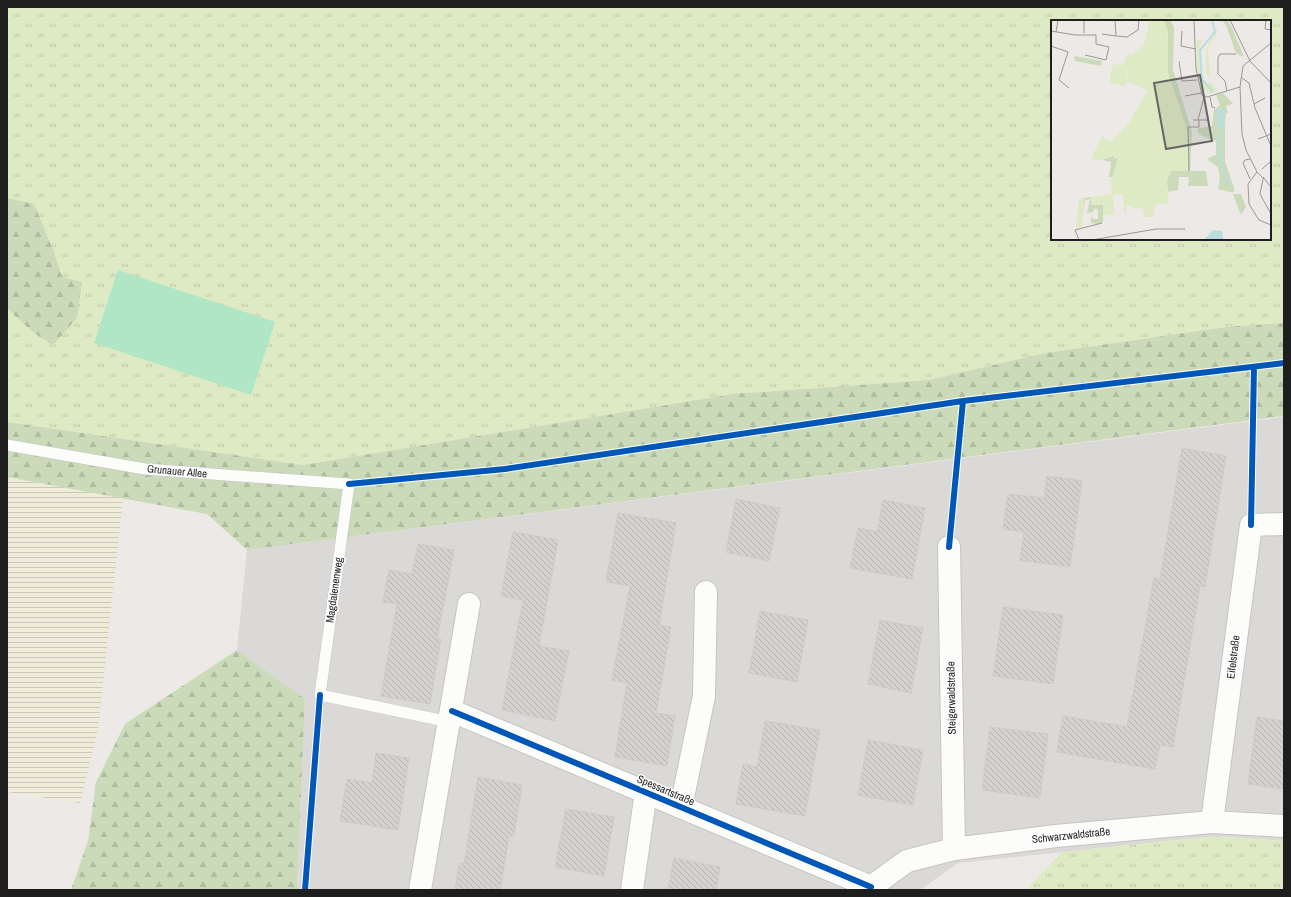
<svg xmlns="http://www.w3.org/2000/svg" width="1291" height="897" viewBox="0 0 1291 897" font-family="'Archivo Narrow',sans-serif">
  <defs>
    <pattern id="farmland-rules" width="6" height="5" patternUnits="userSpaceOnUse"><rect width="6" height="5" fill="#eeebd9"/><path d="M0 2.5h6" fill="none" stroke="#ccc9ba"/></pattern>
    <pattern id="grass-tufts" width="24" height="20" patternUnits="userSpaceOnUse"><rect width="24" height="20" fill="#deeac3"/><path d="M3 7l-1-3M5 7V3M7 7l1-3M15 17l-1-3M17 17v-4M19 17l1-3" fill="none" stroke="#bec8a7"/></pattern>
    <pattern id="forest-firs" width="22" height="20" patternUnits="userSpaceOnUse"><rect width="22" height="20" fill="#cbdbba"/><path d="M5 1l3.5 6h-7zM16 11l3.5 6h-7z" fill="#aebc9f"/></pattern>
    <pattern id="building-back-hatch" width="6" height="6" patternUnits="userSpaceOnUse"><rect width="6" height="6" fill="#d4d1cf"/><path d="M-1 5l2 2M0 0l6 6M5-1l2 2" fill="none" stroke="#b6b3b1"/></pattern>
  </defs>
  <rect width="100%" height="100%" fill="#ece9e6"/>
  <path fill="#dbd9d8" d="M 1284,417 L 1284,841 L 1216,836 L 958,863 L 920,890 L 297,890 L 305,700 L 237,650 L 247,550 Z"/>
  <path fill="url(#farmland-rules)" d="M 7,477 L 123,498 L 98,730 L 80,803 L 7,792 Z"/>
  <path fill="url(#grass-tufts)" fill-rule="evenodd" d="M 7,7 L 1284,7 L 1284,323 L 1226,327 L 1045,353 L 929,380 L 733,394 L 303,465 L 7,422 ZM 1052,21 L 1270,21 L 1270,239 L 1052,239 Z
    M 1216,836 L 1284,841 L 1284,890 L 1026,890 L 1062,852 Z"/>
  <path fill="url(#forest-firs)" d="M 7,198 L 34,204 L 54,252 L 62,277 L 82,282 L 77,318 L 53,345 L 34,333 L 7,308 Z
    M 1284,323 L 1284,416 L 247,550 L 207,514 L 7,477 L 7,422 L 303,465 L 733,394 L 929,380 L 1045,353 L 1226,327 Z
    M 237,650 L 305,699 L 297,890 L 71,890 L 88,841 L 96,782 L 125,724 Z"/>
  <path fill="#b0e5c6" d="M 118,270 L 275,322 L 251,395 L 94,343 Z"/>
  <path fill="url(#building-back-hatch)" stroke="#cfcac7" d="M 1182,448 L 1226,456 L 1205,587 L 1200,586 L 1173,747 L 1160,745 L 1155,769 L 1057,752 L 1063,716 L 1127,727 L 1154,578 L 1160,579 Z
    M 1047,476 L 1082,481 L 1070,567 L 1020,560 L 1024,532 L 1003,529 L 1008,494 L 1044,498 Z
    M 736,499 L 780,508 L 769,561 L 726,552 Z
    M 883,500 L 925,508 L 912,579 L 850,568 L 858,528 L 877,532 Z
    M 618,513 L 676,523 L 659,625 L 671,627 L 656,713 L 675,716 L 667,766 L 615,757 L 627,683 L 612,680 L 630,586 L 606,582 Z
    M 513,532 L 558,540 L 539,646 L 569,651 L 555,721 L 502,710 L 523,600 L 501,596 Z
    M 418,544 L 454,550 L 437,639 L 441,639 L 430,704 L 381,696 L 397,604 L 383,602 L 389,570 L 412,574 Z
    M 1003,607 L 1063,615 L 1053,684 L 993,676 Z
    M 760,611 L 808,620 L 797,682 L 749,673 Z
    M 880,620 L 923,628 L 911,693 L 868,684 Z
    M 1257,717 L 1284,721 L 1284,789 L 1248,784 Z
    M 765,721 L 820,730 L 805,816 L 736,804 L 743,764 L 757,767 Z
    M 990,727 L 1048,734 L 1040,798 L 982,790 Z
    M 868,740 L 923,750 L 913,805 L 858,795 Z
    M 376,753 L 409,758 L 398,830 L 340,821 L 347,779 L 372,783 Z
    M 478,777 L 522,785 L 514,836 L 509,836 L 500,890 L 455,890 L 459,863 L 464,864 Z
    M 566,809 L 614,817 L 604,876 L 555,867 Z
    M 674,858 L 720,867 L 716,890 L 668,890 Z"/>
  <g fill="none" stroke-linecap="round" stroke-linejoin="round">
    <defs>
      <path id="service" d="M 7,445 L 145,469 L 349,484 L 320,695 L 450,722"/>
      <path id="minor" d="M 949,547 L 954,849
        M 452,711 L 871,887
        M 681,807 L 704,696 L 706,592
        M 1212,822 L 1251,525 L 1284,524
        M 420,890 L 469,604
        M 632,890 L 646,792
        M 870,890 L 871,887 L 907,861 L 954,849 L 1056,836 L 1212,822 L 1284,826"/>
    </defs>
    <use href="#service" stroke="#c5c4c2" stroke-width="12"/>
    <use href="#minor" stroke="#c5c4c2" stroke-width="24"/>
    <use href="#service" stroke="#fcfcfb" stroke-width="11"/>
    <use href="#minor" stroke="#fcfcfb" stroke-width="22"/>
    <defs>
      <path id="cycleway" d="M 349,484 L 505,469 L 963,401 L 1284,363
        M 1251,525 L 1254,367
        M 949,547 L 963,401
        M 452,711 L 871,887
        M 305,890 L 320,695"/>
    </defs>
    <use href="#cycleway" stroke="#fff" stroke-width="8"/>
    <use href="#cycleway" stroke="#0057b8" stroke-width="6"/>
  </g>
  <g text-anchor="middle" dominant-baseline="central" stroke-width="3" stroke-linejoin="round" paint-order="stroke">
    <g font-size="11" fill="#1e1e1e" stroke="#fff">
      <text transform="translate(177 471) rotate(5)">Grunauer Allee</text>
      <text transform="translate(334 590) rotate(-82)">Magdalenenweg</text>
      <text transform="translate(1233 657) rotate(-83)">Eifelstraße</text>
      <text transform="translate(951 698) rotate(-91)">Steigerwaldstraße</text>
      <text transform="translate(666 790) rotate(23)">Spessartstraße</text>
      <text transform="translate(1071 835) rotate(-6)">Schwarzwaldstraße</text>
    </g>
  </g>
  <g transform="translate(1051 20)">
    <rect width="220" height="220" fill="#ece9e6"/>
    <path d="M 99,0 L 113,0 L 116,6 L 119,59 L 136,110 L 137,152 L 116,161 L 117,184 L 105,184 L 102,197 L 93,197 L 92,188 L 81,189 L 81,186 L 75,186 L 75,192 L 73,194 L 72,174 L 62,175 L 63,194 L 52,195 L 52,185 L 41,185 L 39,177 L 61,174 L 60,157 L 63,139 L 62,136 L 51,140 L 40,139 L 51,116 L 59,122 L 77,104 L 97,71 L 76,61 L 78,44 L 83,33 L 93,25 ZM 167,7 L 166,13 L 157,29 L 159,59 L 155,53 L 155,29 ZM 146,20 L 151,20 L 148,29 L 152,59 L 153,62 L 161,63 L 166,71 L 159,74 L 149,67 L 146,49 ZM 28,178 L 33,178 L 31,207 L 25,209 Z" fill="#deeac3"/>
    <path d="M 113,0 L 119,0 L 123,7 L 122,50 L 141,112 L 139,151 L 155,151 L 157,166 L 137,166 L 138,157 L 128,157 L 127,170 L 117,172 L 116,161 L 120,151 L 137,151 L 137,131 L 136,110 L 117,52 L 117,12 ZM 171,0 L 176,0 L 181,8 L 193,37 L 185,33 L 175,5 ZM 23,36 L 51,41 L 50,46 L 24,41 ZM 172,73 L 182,84 L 175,86 L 177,93 L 175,93 L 174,104 L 174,142 L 183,168 L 183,172 L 179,172 L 167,169 L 169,159 L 167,147 L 158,141 L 157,138 L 165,135 L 165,121 L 151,116 L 146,111 L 148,108 L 161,106 L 163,90 L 169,85 L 165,75 ZM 62,136 L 63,139 L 67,138 L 61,157 L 58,157 L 60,142 L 51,140 ZM 182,174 L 190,174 L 195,187 L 190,195 ZM 39,177 L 41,185 L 52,185 L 52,202 L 46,204 L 40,203 L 40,196 L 42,199 L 47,199 L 47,190 L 44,188 L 42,192 L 36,193 L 39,179 L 34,180 L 32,194 L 33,178 Z" fill="#cbdbba"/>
    <path d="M 77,34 L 82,35 L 77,47 L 75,66 L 58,63 L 62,44 L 72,45 Z" fill="#deeac3"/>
    <path d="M 166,89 L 173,89 L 171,113 L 167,107 ZM 162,210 L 171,211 L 172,220 L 153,220 Z" fill="#b8dee0"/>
    <path fill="none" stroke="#b8dee0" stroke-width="2" d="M 161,0 L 164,12 L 149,30 L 151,59 L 162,72M 171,113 L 168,122 L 170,144 L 177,165"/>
    <path fill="none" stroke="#9a9896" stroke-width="1" d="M 33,0 L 33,13M 64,0 L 65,16 L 76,17 L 87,10 L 88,0M 143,0 L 145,49 L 151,75 L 156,77 L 189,67M 179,0 L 199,41 L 220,63M 215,0 L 214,9 L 220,10M 0,11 L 24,15 L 45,15 L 45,24 L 58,27 L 55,40 L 34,35M 131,11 L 130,26 L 145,29M 5,12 L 7,0M 51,14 L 65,16M 0,26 L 17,32 L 8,60 L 18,68M 128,41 L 131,61 L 146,60M 191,58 L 198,63 L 204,88 L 220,126M 176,71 L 174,61 L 167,54 L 167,38 L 169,34 L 185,34M 134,76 L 150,73M 159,77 L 161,87 L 164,88M 203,84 L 214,78M 142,100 L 158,100M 147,100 L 153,77M 207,119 L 220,114M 211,149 L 220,141M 138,151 L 137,107 L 148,107 L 148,100M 206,152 L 197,164 L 198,184 L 208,200 L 220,205M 212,157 L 220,167M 199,159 L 192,143 L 194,140 L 199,139M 212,159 L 209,174 L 220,194M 213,159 L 206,152 L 195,130 L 191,114 L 189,67 L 192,46 L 220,23M 28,220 L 24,210 L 51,203M 41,220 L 105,209 L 134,209"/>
    <path fill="#666564" fill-opacity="0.15" stroke="#666564" stroke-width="2" d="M 149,55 L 161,121 L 115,129 L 103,63 Z"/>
    <rect width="220" height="220" fill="none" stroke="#1e1e1e" stroke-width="2"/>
  </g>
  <rect width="1291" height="897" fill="none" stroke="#1e1e1e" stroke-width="16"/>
</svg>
